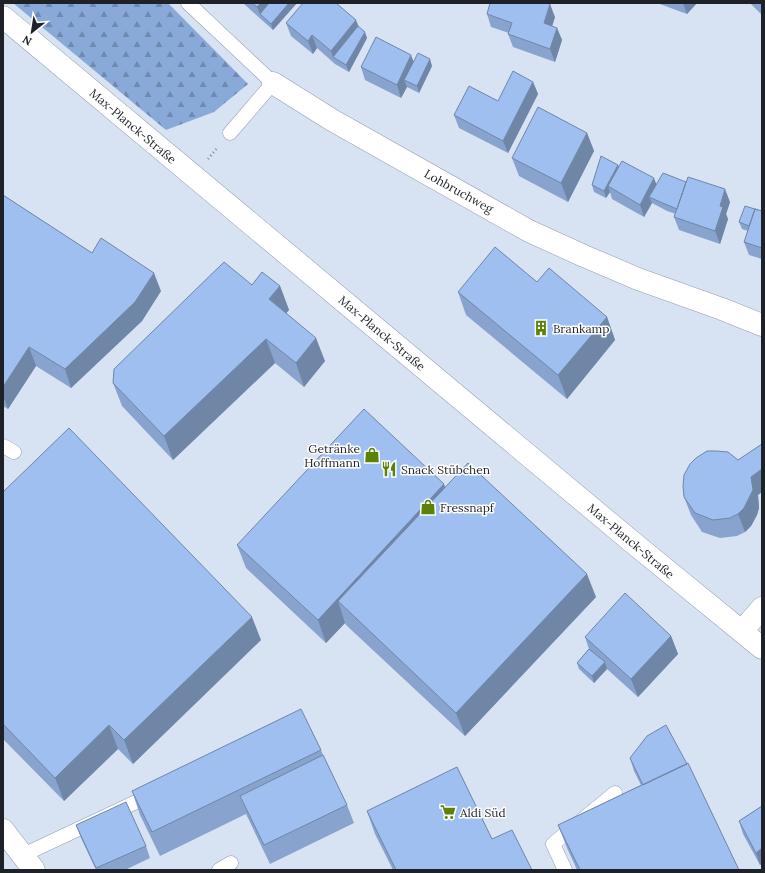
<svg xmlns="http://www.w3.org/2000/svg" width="765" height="873" viewBox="0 0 765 873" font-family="Lora,serif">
  <defs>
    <pattern id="forest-firs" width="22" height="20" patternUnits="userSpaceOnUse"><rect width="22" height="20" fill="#89aad9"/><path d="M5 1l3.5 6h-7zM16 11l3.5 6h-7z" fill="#6f8ab0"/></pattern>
  </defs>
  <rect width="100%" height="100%" fill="#d7e2f3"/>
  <path fill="url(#forest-firs)" d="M 13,3 L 168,3 L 248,84 L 214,112 L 166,130 Z"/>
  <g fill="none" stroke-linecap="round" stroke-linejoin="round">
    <defs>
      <path id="service" d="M 188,3 L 273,83 L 230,133
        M 3,446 L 14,452
        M 23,855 L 153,794
        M 219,870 L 231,863
        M 565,870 L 553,844 L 615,793"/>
      <path id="minor" d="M 273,83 L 332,120 L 529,231 L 584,256 L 638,279 L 722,309 L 762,325
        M 742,631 L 762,608
        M 3,830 L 34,870"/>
      <path id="tertiary" d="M 3,17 L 631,541 L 762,648"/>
    </defs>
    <use href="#service" stroke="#939eae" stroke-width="15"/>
    <use href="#minor" stroke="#939eae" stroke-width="23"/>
    <use href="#tertiary" stroke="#939eae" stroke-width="23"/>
    <path stroke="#7e8691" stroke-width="2.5" stroke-dasharray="1 3" stroke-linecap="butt" d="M 208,159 L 218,147"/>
    <use href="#service" stroke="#fff" stroke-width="14"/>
    <use href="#minor" stroke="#fff" stroke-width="22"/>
    <use href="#tertiary" stroke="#fff" stroke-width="22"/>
  </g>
  <path fill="#88a4ce" d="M 243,3 L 297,3 L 273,30 Z
    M 657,3 L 697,3 L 687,14 Z
    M 750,3 L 762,3 L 762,15 Z
    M 487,14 L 555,17 L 552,26 L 557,28 L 562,40 L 555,62 L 513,47 L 508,34 L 509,33 L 491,27 Z
    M 286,23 L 358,26 L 367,38 L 349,72 L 335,64 L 317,48 L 313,54 L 291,36 Z
    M 414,62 L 432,66 L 419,93 L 407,87 L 401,98 L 365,80 L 361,67 Z
    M 533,82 L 538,94 L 508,153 L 459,128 L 454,115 L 498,101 Z
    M 587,133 L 594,151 L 568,202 L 519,176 L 512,158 Z
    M 618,165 L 619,167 L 656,184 L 730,202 L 726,214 L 728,219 L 720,244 L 679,230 L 674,217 L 676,214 L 667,211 L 652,203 L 644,217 L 612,199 L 610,192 L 606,198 L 594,192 L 592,185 Z
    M 3,195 L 92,253 L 161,291 L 142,321 L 71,388 L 36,366 L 8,409 L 3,406 Z
    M 762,211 L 762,259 L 749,255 L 744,242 L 748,231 L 742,229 L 739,222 Z
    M 537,282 L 607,317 L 615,340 L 567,399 L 466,315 L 458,292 Z
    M 252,285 L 280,286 L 289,310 L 286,313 L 325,361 L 304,387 L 275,363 L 173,460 L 122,406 L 113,383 Z
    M 762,444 L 762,492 L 758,495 L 759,508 L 757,515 L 751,526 L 745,532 L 737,536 L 720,538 L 702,532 L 691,515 L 684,497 Z
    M 445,487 L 596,597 L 465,736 L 346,625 L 345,623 L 326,643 L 246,568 L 237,545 Z
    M 3,492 L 261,640 L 133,764 L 118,749 L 64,801 L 3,739 Z
    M 671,636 L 678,654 L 638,697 L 607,669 L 594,683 L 579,669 L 577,663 L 589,649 L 585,637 Z
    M 321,750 L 323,755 L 347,805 L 354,823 L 270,864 L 246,814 L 160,856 L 140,815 L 132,791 Z
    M 630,758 L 739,870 L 577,870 L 567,848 L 558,825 L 641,785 L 634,771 Z
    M 762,806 L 760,865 L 743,834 L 739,821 Z
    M 367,811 L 492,839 L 532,870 L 393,870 L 375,834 Z
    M 76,825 L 146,846 L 150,858 L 125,870 L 96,870 L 81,838 Z"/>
  <path fill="#6f86a7" d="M 261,3 L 277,3 L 260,14 L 257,7 Z
    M 289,3 L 297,3 L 273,30 L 271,24 Z
    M 683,3 L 697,3 L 687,14 Z
    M 550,4 L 555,17 L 549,36 L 544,23 Z
    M 356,20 L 361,32 L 333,57 L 331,51 Z
    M 557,28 L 562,40 L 555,62 L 550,49 Z
    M 365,32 L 367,38 L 349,72 L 346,65 Z
    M 312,35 L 317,48 L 313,54 L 308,41 Z
    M 411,55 L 416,68 L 404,80 L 407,87 L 401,98 L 397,85 Z
    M 430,59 L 432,66 L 419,93 L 417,86 Z
    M 533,82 L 538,94 L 508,153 L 503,141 Z
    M 587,133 L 594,151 L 568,202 L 561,183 Z
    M 618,165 L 620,171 L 608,186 L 610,192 L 606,198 L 604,191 Z
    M 654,178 L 659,191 L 649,197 L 652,203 L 644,217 L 640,205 Z
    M 725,189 L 730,202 L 726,214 L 728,219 L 720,244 L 715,231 L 720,206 Z
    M 154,273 L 161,291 L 142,321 L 71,388 L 65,369 Z
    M 280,286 L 289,310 L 278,323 L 269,299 Z
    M 607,317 L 615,340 L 567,399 L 558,375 Z
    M 316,338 L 325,361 L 304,387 L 296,363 Z
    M 266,339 L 275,363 L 173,460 L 164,436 Z
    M 29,347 L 36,366 L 8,409 L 3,396 L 3,387 Z
    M 762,469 L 762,492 L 758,495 L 759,508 L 757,515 L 751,526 L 745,532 L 738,514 L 751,477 Z
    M 444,484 L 453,508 L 338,601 L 345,623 L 326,643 L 318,620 Z
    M 587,574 L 596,597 L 465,736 L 456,713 Z
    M 252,617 L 261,640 L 133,764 L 124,740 Z
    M 671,636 L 678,654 L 638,697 L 631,679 Z
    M 605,662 L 607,669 L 594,683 L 592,676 Z
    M 109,725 L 118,749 L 64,801 L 55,778 Z
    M 762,848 L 762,864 L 760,865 L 756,853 Z"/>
  <path fill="#9ebfef" stroke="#6f86a7" d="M 252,3 L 261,3 L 257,7 Z
    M 269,3 L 289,3 L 271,24 L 260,14 Z
    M 303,3 L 336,3 L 356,20 L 331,51 L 312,35 L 308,41 L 286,23 Z
    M 490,3 L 546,3 L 550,4 L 544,23 L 557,28 L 550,49 L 508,34 L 512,23 L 487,14 Z
    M 358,26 L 365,32 L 346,65 L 333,57 Z
    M 376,37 L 411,55 L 397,85 L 361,67 Z
    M 418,53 L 430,59 L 417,86 L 404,80 Z
    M 513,71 L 533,82 L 503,141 L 454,115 L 469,86 L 498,101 Z
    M 538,107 L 587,133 L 561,183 L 512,158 Z
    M 601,156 L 618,165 L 604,191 L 592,185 Z
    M 622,161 L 654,178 L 640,205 L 608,186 Z
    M 663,173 L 686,182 L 677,209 L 665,204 L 649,197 Z
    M 688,177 L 725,189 L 720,206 L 723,207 L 715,231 L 674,217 Z
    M 3,195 L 92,253 L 101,238 L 154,273 L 135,302 L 65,369 L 29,347 L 3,387 Z
    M 745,206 L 758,210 L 755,209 L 749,226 L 739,222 Z
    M 755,209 L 762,211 L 762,248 L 744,242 Z
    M 495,247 L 537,282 L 549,268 L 607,317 L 558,375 L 458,292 Z
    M 224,262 L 252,285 L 262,272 L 280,286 L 269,299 L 316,338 L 296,363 L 266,339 L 164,436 L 113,383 L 114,369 Z
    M 364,409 L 444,484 L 318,620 L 237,545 Z
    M 69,428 L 252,617 L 124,740 L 109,725 L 55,778 L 3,724 L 3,492 Z
    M 762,444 L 762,469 L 751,477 L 753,490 L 744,508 L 738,514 L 730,518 L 713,520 L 695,513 L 684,497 L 683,486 L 684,475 L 690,464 L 696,458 L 707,451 L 717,451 L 728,452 L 738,460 Z
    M 468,463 L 587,574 L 456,713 L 338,601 Z
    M 625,593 L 671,636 L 631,679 L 585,637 Z
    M 589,649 L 605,662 L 592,676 L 577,663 Z
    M 301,709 L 321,750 L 152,832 L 132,791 Z
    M 666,725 L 687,764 L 643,785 L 630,758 L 647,736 Z
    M 323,755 L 347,805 L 264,845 L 240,796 Z
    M 688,763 L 739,870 L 580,870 L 558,825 Z
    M 457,767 L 492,839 L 512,830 L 532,870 L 396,870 L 367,811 Z
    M 126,802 L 146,846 L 96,868 L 76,825 Z
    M 762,806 L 762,848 L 756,853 L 739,821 Z"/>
  <defs>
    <symbol id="building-bare" viewBox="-9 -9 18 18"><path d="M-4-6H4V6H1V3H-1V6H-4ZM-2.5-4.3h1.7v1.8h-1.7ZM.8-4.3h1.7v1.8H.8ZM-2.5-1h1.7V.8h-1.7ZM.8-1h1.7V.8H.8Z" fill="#5a8206" stroke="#fff" stroke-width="2.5" paint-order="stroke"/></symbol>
    <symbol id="shop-bare" viewBox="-9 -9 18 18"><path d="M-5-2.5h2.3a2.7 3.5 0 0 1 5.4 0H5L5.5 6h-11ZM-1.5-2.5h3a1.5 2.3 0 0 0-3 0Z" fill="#5a8206" stroke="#fff" stroke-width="2.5" paint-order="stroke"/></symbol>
    <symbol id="restaurant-bare" viewBox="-9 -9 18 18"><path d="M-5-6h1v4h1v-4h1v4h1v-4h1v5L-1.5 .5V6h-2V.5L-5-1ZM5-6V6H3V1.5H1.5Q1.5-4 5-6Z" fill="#5a8206" stroke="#fff" stroke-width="2.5" paint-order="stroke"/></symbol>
    <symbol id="supermarket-bare" viewBox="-9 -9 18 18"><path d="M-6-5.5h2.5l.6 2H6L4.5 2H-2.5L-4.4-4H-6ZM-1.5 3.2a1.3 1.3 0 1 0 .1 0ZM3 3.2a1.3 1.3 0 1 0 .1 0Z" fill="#5a8206" stroke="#fff" stroke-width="2.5" paint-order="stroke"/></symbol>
  </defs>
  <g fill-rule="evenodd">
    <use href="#building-bare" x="530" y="317" width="22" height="22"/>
    <use href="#shop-bare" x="361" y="444" width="22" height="22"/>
    <use href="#restaurant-bare" x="378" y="458" width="22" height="22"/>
    <use href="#shop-bare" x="417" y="496" width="22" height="22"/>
    <use href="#supermarket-bare" x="437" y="801" width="22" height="22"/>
  </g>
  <g text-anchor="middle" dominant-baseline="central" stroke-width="3" stroke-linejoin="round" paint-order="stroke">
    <g font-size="12" fill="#1e2228" stroke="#fff">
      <text transform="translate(133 126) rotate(40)">Max-Planck-Straße</text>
      <text transform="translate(459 191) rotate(29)">Lohbruchweg</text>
      <text transform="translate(382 333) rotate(40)">Max-Planck-Straße</text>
      <text transform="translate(631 541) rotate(40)">Max-Planck-Straße</text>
    </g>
    <g font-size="12" fill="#1e2228" stroke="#fff" text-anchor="start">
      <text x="553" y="328">Brankamp</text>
      <text x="360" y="448" text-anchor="end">Getränke<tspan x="360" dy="14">Hoffmann</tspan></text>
      <text x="401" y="469">Snack Stübchen</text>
      <text x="440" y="507">Fressnapf</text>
      <text x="460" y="812">Aldi Süd</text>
    </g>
  </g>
  <rect width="765" height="873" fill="none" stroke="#1e2228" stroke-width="8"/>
  <g transform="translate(32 32) rotate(210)" stroke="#ffffff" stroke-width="3" paint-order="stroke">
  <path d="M0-3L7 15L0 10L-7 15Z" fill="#1e2228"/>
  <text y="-6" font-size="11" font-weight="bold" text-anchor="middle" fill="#1e2228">N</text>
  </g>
</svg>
